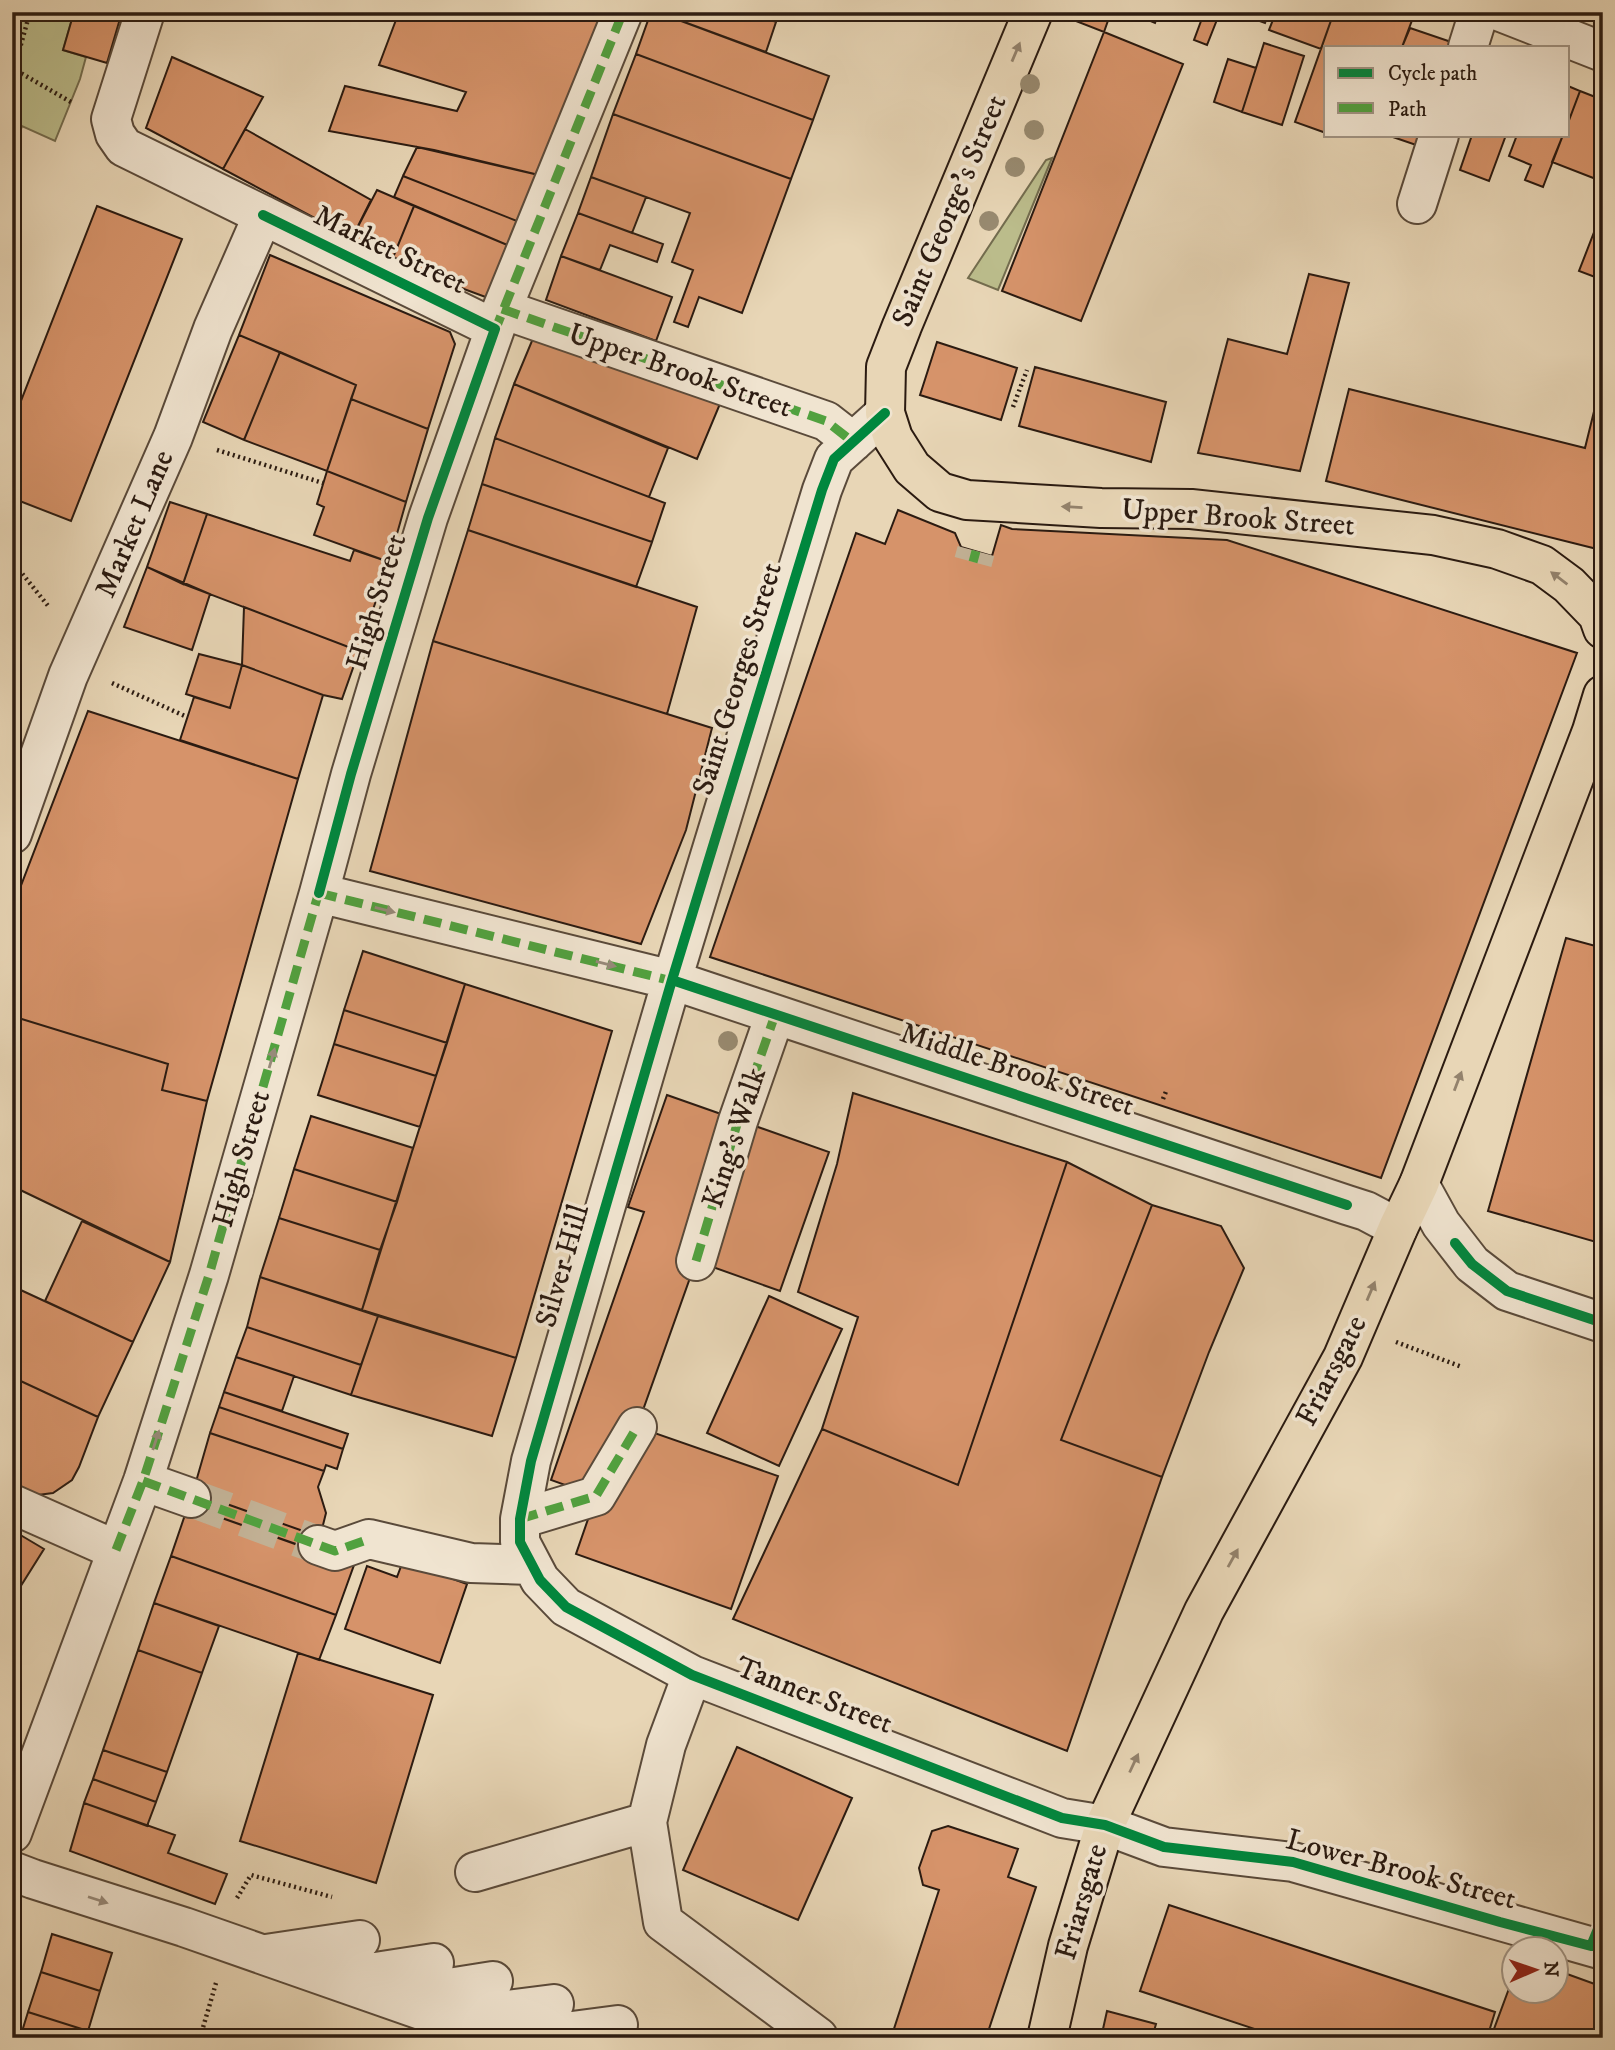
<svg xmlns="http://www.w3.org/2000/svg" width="1615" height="2050" viewBox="0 0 1615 2050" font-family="'IM FELL DW Pica',serif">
  <rect width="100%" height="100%" fill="#e8d6b6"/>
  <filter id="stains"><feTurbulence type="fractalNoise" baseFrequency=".00286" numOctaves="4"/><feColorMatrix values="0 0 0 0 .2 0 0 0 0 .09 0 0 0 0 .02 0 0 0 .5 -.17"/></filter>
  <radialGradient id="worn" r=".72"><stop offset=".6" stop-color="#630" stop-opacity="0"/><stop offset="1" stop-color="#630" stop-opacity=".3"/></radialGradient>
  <path fill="#bbbc8b" stroke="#736c4e" stroke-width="2" d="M 12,12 L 74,12 L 63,50 L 86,57 L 80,79 L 55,141 L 22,126 L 12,156 Z
    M 1052,158 L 998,290 L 968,278 L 1046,160 Z"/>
  <path fill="#d6936a" stroke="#2b1b11" stroke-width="2" d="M 74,12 L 122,12 L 107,63 L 63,50 Z
    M 399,12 L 604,12 L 543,176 L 434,150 L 329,131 L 345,86 L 457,111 L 466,92 L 379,65 Z
    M 651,12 L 657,12 L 829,76 L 813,120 L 636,54 Z
    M 657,12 L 753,12 L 776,22 L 766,52 Z
    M 1065,12 L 1111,12 L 1104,32 L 1063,16 Z
    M 1143,12 L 1159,12 L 1155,23 L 1141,17 Z
    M 1202,12 L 1220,12 L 1207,45 L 1194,40 L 1204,13 Z
    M 1235,12 L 1269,12 L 1265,23 Z
    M 1276,12 L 1334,12 L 1321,49 L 1269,30 Z
    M 1334,12 L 1408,12 L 1414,15 L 1402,47 L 1326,47 L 1326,133 L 1295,122 Z
    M 1410,28 L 1463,46 L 1463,47 L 1402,47 Z
    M 1104,32 L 1183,64 L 1081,321 L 1002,291 Z
    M 1264,43 L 1304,56 L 1282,125 L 1242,112 Z
    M 636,54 L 813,120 L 791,179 L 613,114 Z
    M 172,57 L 263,97 L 223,169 L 146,128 Z
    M 1228,59 L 1256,68 L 1242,112 L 1214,102 Z
    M 1568,86 L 1580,91 L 1568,123 Z
    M 1580,91 L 1603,100 L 1601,181 L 1552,162 L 1563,135 L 1568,135 L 1568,123 Z
    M 613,114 L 791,179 L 742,313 L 699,297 L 688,327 L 674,322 L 693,270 L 672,262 L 690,213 L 591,177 Z
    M 245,129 L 371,200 L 352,238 L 223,169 Z
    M 1387,135 L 1422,135 L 1419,146 Z
    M 1472,135 L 1506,135 L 1489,181 L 1460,170 Z
    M 1517,135 L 1563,135 L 1543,187 L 1525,180 L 1531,165 L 1509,156 Z
    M 417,147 L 543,176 L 527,225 L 403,176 Z
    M 403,176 L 527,225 L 517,249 L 394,197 Z
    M 591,177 L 646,197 L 632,233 L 578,213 Z
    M 377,190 L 414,206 L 392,260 L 352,238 Z
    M 97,206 L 182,239 L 71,521 L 12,498 L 12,424 Z
    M 414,206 L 517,249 L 499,302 L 426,275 L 392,260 Z
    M 1603,209 L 1603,280 L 1579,271 Z
    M 578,213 L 663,244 L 657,262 L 610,245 L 600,270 L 561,256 Z
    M 270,255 L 450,332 L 455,344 L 428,429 L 351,399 L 356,385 L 239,335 Z
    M 561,256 L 672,297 L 656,341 L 546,300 Z
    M 1309,274 L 1349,283 L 1300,471 L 1198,453 L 1228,339 L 1287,354 Z
    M 539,324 L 722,399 L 697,459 L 514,384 Z
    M 239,335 L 280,352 L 244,440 L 203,422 Z
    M 937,342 L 1017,368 L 1001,420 L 920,395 Z
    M 280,352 L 356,385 L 327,471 L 244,440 Z
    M 1035,367 L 1166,402 L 1151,462 L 1019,426 Z
    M 514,384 L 668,448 L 649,497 L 495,438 Z
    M 1600,387 L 1603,388 L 1603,543 L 1601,550 L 1326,481 L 1349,389 L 1585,448 Z
    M 351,399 L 428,429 L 406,502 L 327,471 Z
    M 495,438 L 665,503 L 652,542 L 482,484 Z
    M 327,471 L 406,502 L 389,562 L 314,535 L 324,507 L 317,504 Z
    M 482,484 L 652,542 L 636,587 L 468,530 Z
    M 170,502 L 207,514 L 183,584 L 147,567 Z
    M 898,510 L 955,533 L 961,547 L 992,556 L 1001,525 L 1012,529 L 1227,540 L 1577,653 L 1381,1178 L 710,957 L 856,533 L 885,544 Z
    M 207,514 L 350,561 L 354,550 L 389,562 L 359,651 L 183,584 Z
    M 468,530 L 697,607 L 667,714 L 433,641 Z
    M 147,567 L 210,594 L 192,650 L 124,627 Z
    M 244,607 L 359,651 L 342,699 L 323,695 L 242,665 Z
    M 433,641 L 712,728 L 686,830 L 641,944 L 370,871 Z
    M 199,654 L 242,665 L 230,708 L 186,694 Z
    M 242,665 L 323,695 L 298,779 L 180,740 L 194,697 L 230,708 Z
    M 88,711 L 298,779 L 207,1101 L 162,1090 L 168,1064 L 12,1016 L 12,909 Z
    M 1566,938 L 1603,948 L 1603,1244 L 1488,1211 Z
    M 363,951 L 465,984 L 447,1043 L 344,1010 Z
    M 465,984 L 612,1031 L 516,1358 L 362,1310 Z
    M 344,1010 L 447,1043 L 436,1076 L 334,1044 Z
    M 12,1016 L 168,1064 L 162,1090 L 207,1101 L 170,1262 L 12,1186 Z
    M 334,1044 L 436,1076 L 420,1127 L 318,1095 Z
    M 853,1093 L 1067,1162 L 958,1485 L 822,1429 L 858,1317 L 798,1292 L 837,1164 Z
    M 667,1095 L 829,1152 L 780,1291 L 696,1261 L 637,1427 L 778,1476 L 731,1609 L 576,1554 L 596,1496 L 551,1480 L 644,1212 L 628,1207 Z
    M 311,1116 L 413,1148 L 397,1202 L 294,1169 Z
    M 1067,1162 L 1152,1205 L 1061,1440 L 1162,1477 L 1067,1751 L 733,1619 L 822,1429 L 958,1485 Z
    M 294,1169 L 397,1202 L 380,1250 L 279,1218 Z
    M 1152,1205 L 1221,1226 L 1244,1268 L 1209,1352 L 1162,1477 L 1061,1440 Z
    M 279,1218 L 380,1250 L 362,1310 L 260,1277 Z
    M 82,1221 L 170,1262 L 133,1342 L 45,1301 Z
    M 260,1277 L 378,1316 L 361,1365 L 247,1327 Z
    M 12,1286 L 133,1342 L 98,1417 L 12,1377 Z
    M 769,1296 L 842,1329 L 779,1466 L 707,1433 Z
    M 378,1316 L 516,1358 L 492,1436 L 351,1395 Z
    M 247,1327 L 361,1365 L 351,1395 L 236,1357 Z
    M 236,1357 L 294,1376 L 282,1411 L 224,1392 Z
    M 12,1377 L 98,1417 L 79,1467 L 72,1480 L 53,1493 L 30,1496 L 12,1489 Z
    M 224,1392 L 348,1434 L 343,1449 L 219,1407 Z
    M 219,1407 L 343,1449 L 337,1469 L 326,1465 L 324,1471 L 210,1433 Z
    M 210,1433 L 324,1471 L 318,1487 L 326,1513 L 320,1537 L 193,1492 Z
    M 193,1492 L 320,1537 L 316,1551 L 188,1506 Z
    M 188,1506 L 354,1565 L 336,1615 L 171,1556 Z
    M 12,1530 L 44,1549 L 12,1600 Z
    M 171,1556 L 336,1615 L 319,1660 L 154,1603 Z
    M 403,1561 L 467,1584 L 440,1663 L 345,1629 L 367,1566 L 397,1577 Z
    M 154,1603 L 219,1626 L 202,1673 L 138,1650 Z
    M 138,1650 L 202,1673 L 167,1772 L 103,1750 Z
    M 298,1653 L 433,1695 L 376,1883 L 240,1841 Z
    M 737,1747 L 852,1798 L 798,1920 L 683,1870 Z
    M 103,1750 L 167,1772 L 156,1802 L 93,1779 Z
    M 93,1779 L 156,1802 L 147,1826 L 84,1803 Z
    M 84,1803 L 175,1835 L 168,1853 L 227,1874 L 215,1904 L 70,1851 Z
    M 948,1826 L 1018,1849 L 1008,1877 L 1036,1887 L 986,2038 L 891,2038 L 939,1890 L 923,1885 L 919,1868 L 932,1831 Z
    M 1169,1905 L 1495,2012 L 1487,2038 L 1282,2038 L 1140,1991 Z
    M 52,1934 L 112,1953 L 100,1991 L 41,1972 Z
    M 1556,1970 L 1603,1987 L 1603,2038 L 1520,2038 L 1494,2029 L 1514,1975 L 1514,1990 L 1556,1990 Z
    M 41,1972 L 100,1991 L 88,2031 L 28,2012 Z
    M 1107,2011 L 1156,2024 L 1152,2038 L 1101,2038 Z
    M 28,2012 L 88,2031 L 85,2038 L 20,2038 Z"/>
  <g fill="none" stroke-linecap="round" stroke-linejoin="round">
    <path stroke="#c2b195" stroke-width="38" stroke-dasharray="38 19" stroke-linecap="butt" d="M 973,562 L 976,551
      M 191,1498 L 318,1545"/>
    <defs>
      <path id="minor" d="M 145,12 L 111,119 L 115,134 L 124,147 L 495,329
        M 1501,12 L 1603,52
        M 1468,47 L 1479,12
        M 1417,204 L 1439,135
        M 502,309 L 826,421 L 853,442
        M 885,413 L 834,459 L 822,490 L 672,980 L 531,1461 L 520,1519 L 520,1542 L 540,1580 L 566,1607 L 692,1675 L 1062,1818 L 1105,1825 L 1164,1847 L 1293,1862 L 1603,1950
        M 12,834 L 68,676 L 173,437 L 213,329 L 263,215
        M 319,893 L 672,980 L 1347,1205 L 1366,1211 L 1398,1228
        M 1419,1184 L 1441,1224 L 1472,1264 L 1507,1291 L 1603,1323
        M 696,1261 L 738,1121 L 775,1015
        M 143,1481 L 191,1498
        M 12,1504 L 116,1550
        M 520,1519 L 596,1496 L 637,1427
        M 318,1545 L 335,1551 L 369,1539 L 471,1563 L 531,1565
        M 692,1675 L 666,1745 L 647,1822 L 663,1922 L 818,2037
        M 12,1833 L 143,1481 L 209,1275 L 319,893 L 351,774 L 428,518 L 502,309 L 623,12
        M 12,1871 L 33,1879 L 184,1927 L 501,2038
        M 475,1872 L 647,1822
        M 266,1954 L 360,1940
        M 337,1978 L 434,1963
        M 392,1997 L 493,1981
        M 454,2017 L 554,2004
        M 519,2038 L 618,2025"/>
      <path id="major" d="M 1033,12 L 902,326 L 886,367 L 885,413 L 893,438 L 912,468 L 940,492 L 967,500 L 1101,508 L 1191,509 L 1433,535 L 1497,549 L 1542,565 L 1569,585 L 1598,615 L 1603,629
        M 1047,2038 L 1068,1946 L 1105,1825 L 1204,1611 L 1343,1357 L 1398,1228 L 1419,1184 L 1592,731 L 1603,695"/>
    </defs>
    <use href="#minor" stroke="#5a4a3a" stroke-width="42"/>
    <use href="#major" stroke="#2b1b11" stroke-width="42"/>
    <path stroke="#2b1b11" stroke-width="4.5" stroke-dasharray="2 3.5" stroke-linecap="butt" d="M 12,68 L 71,102
      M 12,77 L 30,12
      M 1013,407 L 1027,370
      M 217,450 L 323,483
      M 12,561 L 49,607
      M 112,683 L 187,717
      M 1163,1099 L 1167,1089
      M 1396,1342 L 1462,1367
      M 237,1898 L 251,1875 L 332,1897
      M 216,1983 L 202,2031 L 217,2038"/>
    <use href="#minor" stroke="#f0e4d0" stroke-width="38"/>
    <use href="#major" stroke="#e8d6b6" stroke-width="38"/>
    <path stroke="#51a13f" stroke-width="9" stroke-dasharray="18 9" stroke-linecap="butt" d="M 502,309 L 826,421 L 853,442
      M 494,333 L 623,12
      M 973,562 L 976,551
      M 319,893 L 676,982
      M 696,1261 L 738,1121 L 775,1015
      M 143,1481 L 335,1551 L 369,1539
      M 520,1519 L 596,1496 L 637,1427
      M 116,1550 L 143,1481 L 209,1275 L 320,888"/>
    <defs>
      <path id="cycleway" d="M 263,215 L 495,329 L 428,518 L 351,774 L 319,893
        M 885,413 L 834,459 L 822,490 L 672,980 L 531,1461 L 520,1519 L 520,1542 L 540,1580 L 566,1607 L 692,1675 L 1062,1818 L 1105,1825 L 1164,1847 L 1293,1862 L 1500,1922 L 1591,1946 L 1603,1917
        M 672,980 L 1347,1205
        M 1455,1243 L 1472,1264 L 1507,1291 L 1603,1323"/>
    </defs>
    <use href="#cycleway" stroke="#f0e4d0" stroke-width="15"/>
    <use href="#cycleway" stroke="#00873e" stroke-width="10"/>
  </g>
  <g fill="#988a70">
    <circle cx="1030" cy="84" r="10"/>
    <circle cx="1034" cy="130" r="10"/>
    <circle cx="1015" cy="167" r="10"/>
    <circle cx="989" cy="221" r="10"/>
    <circle cx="728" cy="1041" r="10"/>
  </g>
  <defs><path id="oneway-solid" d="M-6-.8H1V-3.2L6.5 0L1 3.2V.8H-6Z" transform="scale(1.75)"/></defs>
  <g fill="#93826c">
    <use href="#oneway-solid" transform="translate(1016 52) rotate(-67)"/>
    <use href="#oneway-solid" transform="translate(1072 507) rotate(-177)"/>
    <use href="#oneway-solid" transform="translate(1559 578) rotate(-143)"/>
    <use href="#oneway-solid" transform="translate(1458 1081) rotate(-69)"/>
    <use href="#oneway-solid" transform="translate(1371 1291) rotate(-67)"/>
    <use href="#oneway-solid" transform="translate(1233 1558) rotate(-61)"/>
    <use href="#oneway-solid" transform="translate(1134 1763) rotate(-65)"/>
  </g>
  <g fill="#978a7a">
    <use href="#oneway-solid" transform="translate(385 910) rotate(14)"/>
    <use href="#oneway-solid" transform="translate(606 964) rotate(14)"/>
    <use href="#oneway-solid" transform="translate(272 1058) rotate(-74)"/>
    <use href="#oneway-solid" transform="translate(156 1440) rotate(-72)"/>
    <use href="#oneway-solid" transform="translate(98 1900) rotate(18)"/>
  </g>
  <g text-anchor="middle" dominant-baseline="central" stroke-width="7" stroke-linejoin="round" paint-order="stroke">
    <g font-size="30" fill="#2b1b11" stroke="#f0e4d0">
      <text transform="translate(950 211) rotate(-67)">Saint George's Street</text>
      <text transform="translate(390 250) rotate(26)">Market Street</text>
      <text transform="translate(680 371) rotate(19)">Upper Brook Street</text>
      <text transform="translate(1238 518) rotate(4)">Upper Brook Street</text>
      <text transform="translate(135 524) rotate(-67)">Market Lane</text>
      <text transform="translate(377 602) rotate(-73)">High Street</text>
      <text transform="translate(738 679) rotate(-73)">Saint Georges Street</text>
      <text transform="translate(1017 1070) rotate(18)">Middle Brook Street</text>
      <text transform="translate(735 1138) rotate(-72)">King's Walk</text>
      <text transform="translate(242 1159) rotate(-74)">High Street</text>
      <text transform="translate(563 1266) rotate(-74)">Silver Hill</text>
      <text transform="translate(1332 1371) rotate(-63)">Friarsgate</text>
      <text transform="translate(814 1696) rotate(21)">Tanner Street</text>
      <text transform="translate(1401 1870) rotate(15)">Lower Brook Street</text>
      <text transform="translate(1082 1902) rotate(-74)">Friarsgate</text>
    </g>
  </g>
  <rect width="1615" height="2050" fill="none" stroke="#e8d6b6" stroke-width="42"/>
  <rect x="14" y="14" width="1587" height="2022" fill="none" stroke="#2b1b11" stroke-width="3.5"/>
  <rect x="21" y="21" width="1573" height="2008" fill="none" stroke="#2b1b11" stroke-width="2"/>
  <rect x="1324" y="46" width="245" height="91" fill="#f0e4d0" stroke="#a19484" stroke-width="2"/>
  <rect x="1338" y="68" width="35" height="10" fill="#00873e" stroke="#a19484" stroke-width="2"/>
  <text x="1388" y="80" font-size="21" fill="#2b1b11">Cycle path</text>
  <rect x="1338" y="103" width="35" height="10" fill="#51a13f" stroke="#a19484" stroke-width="2"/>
  <text x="1388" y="116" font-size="21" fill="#2b1b11">Path</text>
  <g transform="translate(1535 1970) rotate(88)"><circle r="33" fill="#f0e4d0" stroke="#a19484" stroke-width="2"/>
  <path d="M0-5L12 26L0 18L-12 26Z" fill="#8f2418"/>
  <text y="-10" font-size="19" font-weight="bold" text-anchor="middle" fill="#2b1b11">N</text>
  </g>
  <rect width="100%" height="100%" filter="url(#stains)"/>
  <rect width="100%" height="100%" fill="url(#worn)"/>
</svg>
